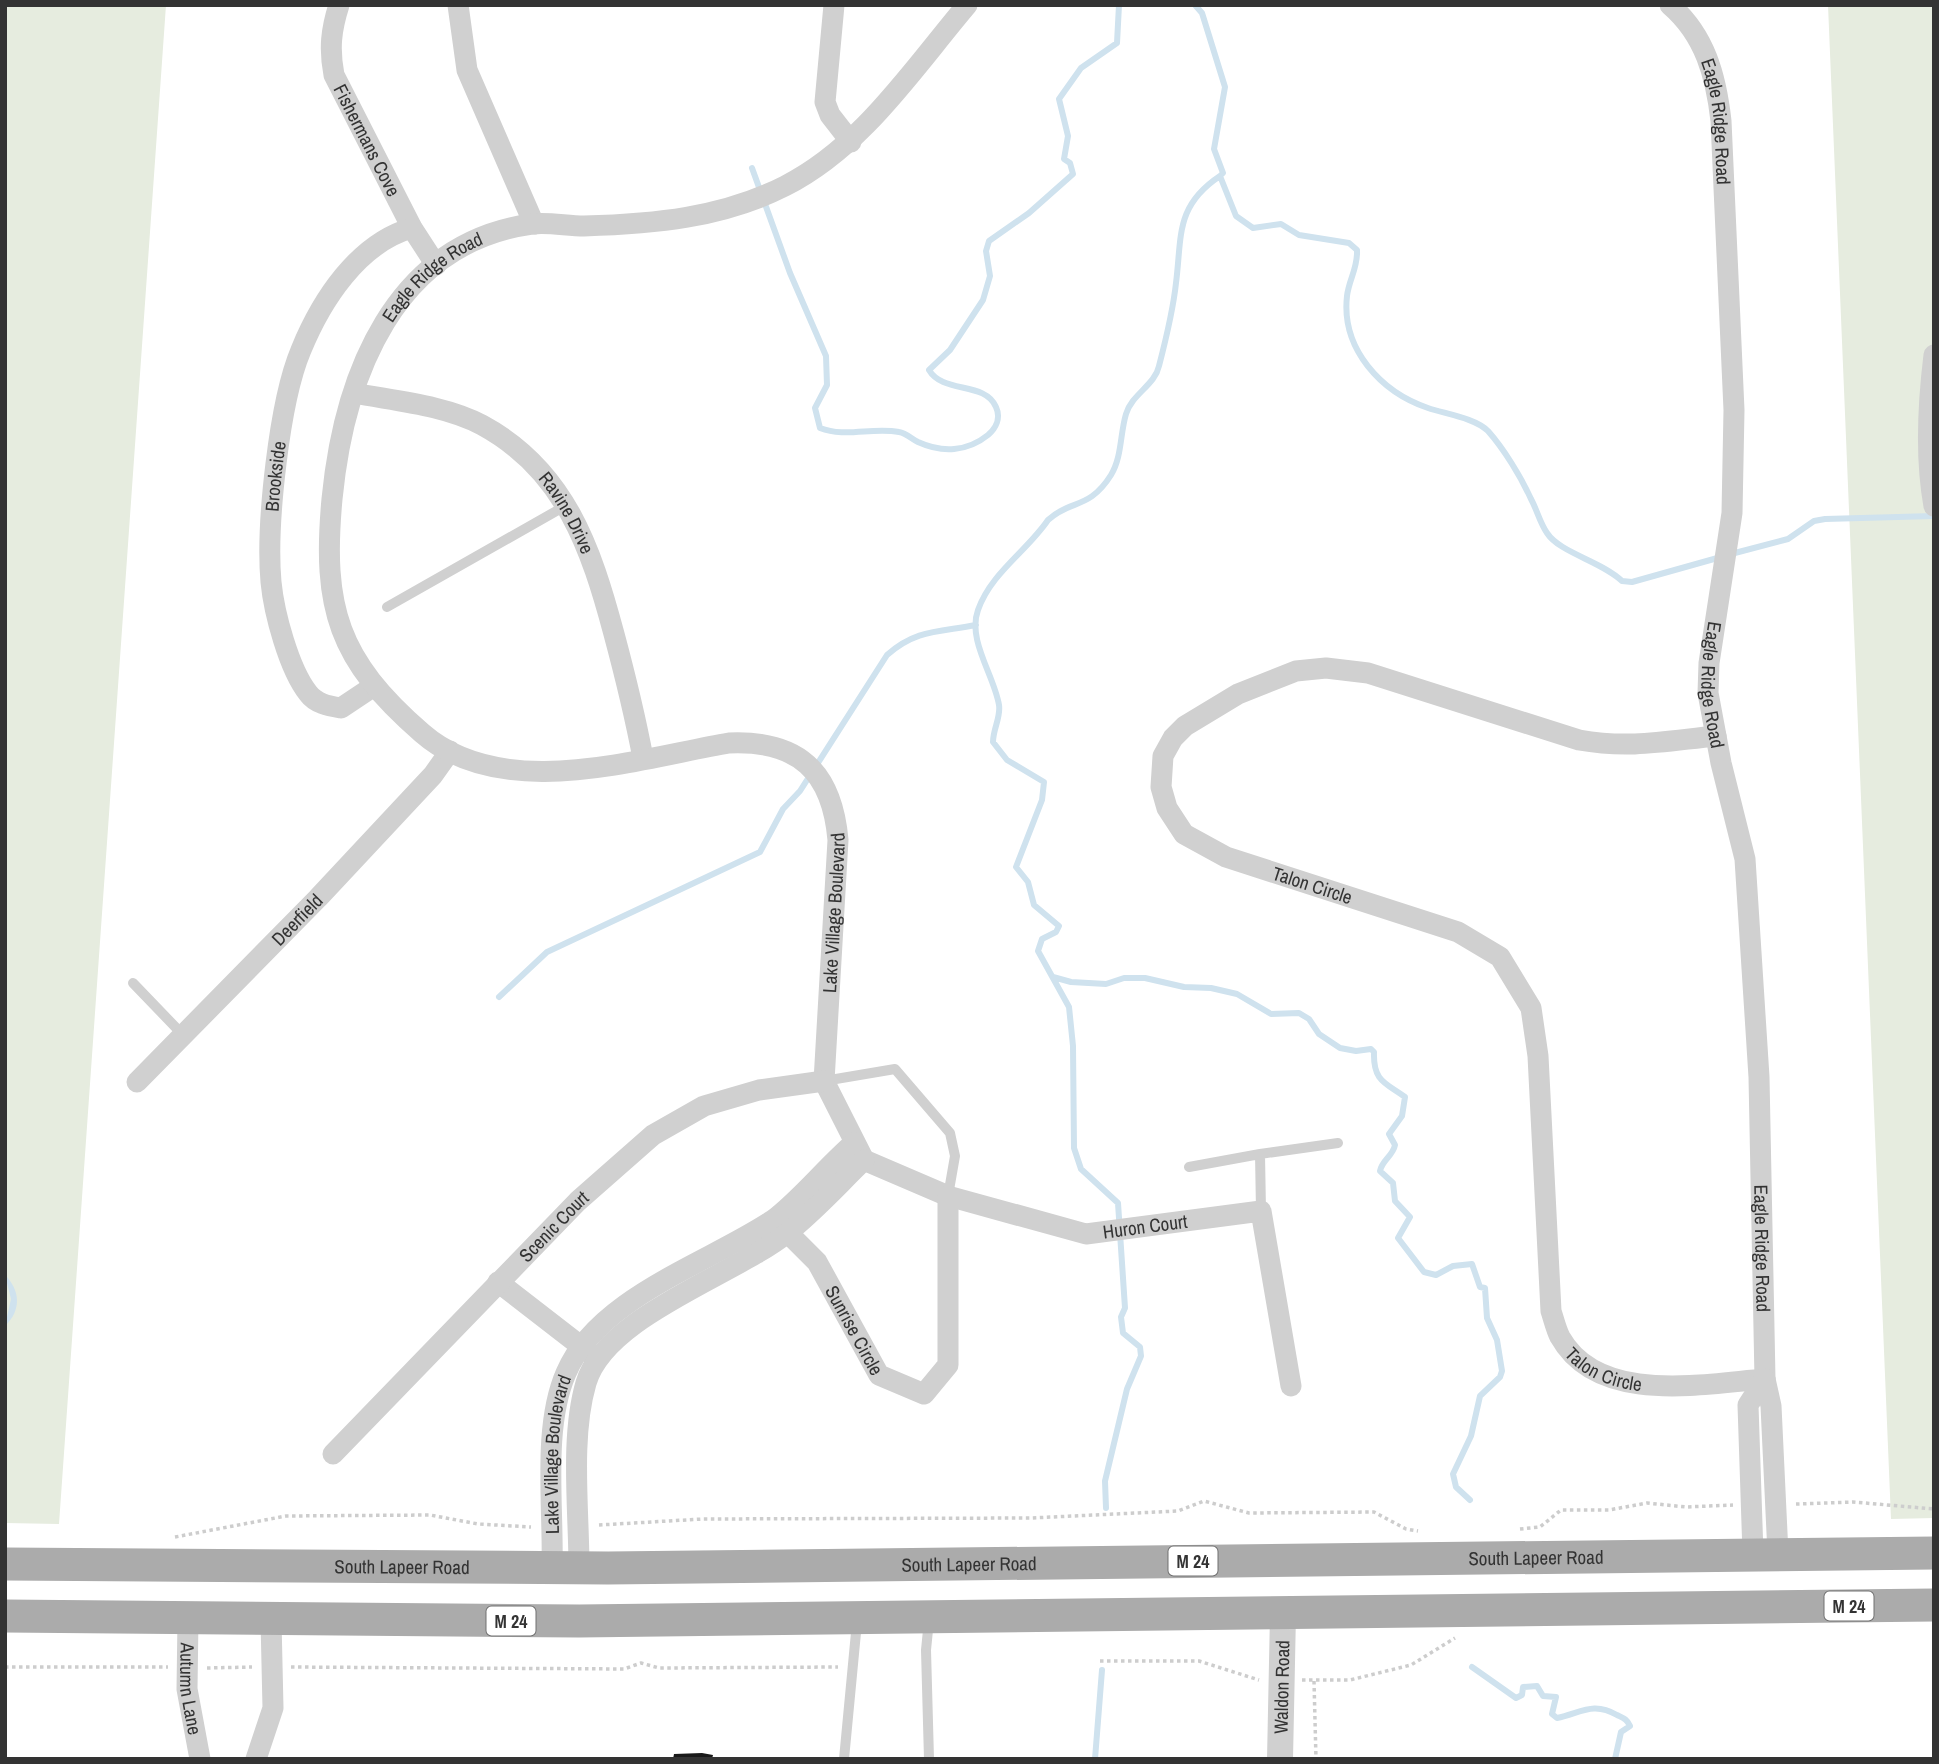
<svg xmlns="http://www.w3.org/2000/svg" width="1939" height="1764" viewBox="0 0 1939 1764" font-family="'Archivo Narrow',sans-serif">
  <rect width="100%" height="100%" fill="#fff"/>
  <path fill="#e6ecdf" d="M 5,5 L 166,5 L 59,1524 L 5,1523 Z
    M 1828,5 L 1934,5 L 1934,1518 L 1891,1519 Z"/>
  <path fill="#cfe2ee" d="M 5,1275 C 20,1290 22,1310 5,1326 L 11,1299 Z"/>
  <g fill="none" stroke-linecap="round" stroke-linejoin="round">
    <path stroke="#cfe2ee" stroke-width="6" d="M 1195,5 L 1202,13 L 1225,87 L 1214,149 L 1223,173 L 1220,176 L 1236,216 L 1253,228 L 1281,224 L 1299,235 L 1349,243 L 1357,250 C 1358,268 1349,279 1347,296 C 1341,349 1381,392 1428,408 C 1446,414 1475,418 1488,431 C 1504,449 1521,477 1531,499 C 1537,510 1540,523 1547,533 C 1560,553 1601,561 1622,581 L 1632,582 L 1721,557
      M 752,168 L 790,273 L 826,356 L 827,385 L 815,408 L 820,428 C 845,438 872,427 899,432 C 906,433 912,439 918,442 C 942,453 967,452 988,435 C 996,428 1001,418 996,407 C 985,381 943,394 929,370 L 950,350 L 983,300 L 990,276 L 986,251 L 989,241 L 1029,213 L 1073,174 L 1070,163 L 1064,159 L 1068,136 L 1059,99 L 1081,68 L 1117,43 L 1119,5
      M 1731,554 L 1788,539 L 1814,521 L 1825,519 L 1934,516
      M 1053,977 L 1071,982 L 1106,984 L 1124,978 L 1145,978 L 1184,987 L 1211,988 L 1237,994 L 1271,1014 L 1299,1013 L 1309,1019 L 1319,1034 L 1340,1048 L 1356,1051 L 1371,1049 L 1374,1052 C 1373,1082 1386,1083 1405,1097 L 1402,1116 L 1389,1134 L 1395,1145 C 1393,1156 1382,1160 1380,1171 L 1393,1183 L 1395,1201 L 1410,1217 L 1398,1238 L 1424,1272 L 1436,1275 L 1453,1266 L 1472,1264 L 1480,1287 L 1485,1288 L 1487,1318 L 1497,1340 L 1502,1371 L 1500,1377 L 1480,1396 L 1471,1436 L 1453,1474 L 1456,1487 L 1470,1500
      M 499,997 L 547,952 L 760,852 L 783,809 L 800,791 L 887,655 C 916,629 940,632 976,625
      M 1106,1508 L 1105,1481 L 1127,1389 L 1141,1356 L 1140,1347 L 1123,1333 L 1121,1317 L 1125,1308 L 1118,1203 L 1081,1169 L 1074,1148 L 1073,1046 L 1069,1007 L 1038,951 L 1042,939 L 1056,932 L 1059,926 L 1034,905 L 1028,882 L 1016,867 L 1042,800 L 1044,782 L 1007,760 L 993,742 C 993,729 1001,717 999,705 C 994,675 967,640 978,610 C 991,573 1027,551 1048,520 C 1071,499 1089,510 1111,475 C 1122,457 1120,434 1126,414 C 1132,394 1155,385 1159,366 C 1166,339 1173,311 1176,283 C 1182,236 1175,206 1220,176
      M 1472,1667 L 1516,1698 L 1522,1695 L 1523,1687 L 1537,1686 L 1543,1696 L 1556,1697 L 1552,1714 L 1557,1718 C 1581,1713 1593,1701 1617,1715 C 1623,1718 1627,1719 1630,1726 L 1621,1732 L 1615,1759
      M 1095,1759 L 1102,1670"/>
  </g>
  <path fill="#1a1a1a" d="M 702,1753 L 713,1755 L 712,1759 L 673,1759 L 674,1754 Z"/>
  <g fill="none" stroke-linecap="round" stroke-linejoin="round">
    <path stroke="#cdcdcd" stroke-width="3.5" stroke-dasharray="3.5 3.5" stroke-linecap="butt" d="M 1796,1504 L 1853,1502 L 1934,1509
      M 599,1525 L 703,1519 L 1031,1518 L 1178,1511 L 1204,1501 L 1249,1513 L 1374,1512 L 1406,1529 L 1418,1531
      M 1520,1529 L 1540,1527 L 1561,1510 L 1609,1510 L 1647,1503 L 1686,1507 L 1733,1505
      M 175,1537 L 286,1516 L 430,1515 L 478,1524 L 531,1527
      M 1100,1661 L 1199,1661 L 1259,1680
      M 5,1667 L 168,1667
      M 291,1667 L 624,1669 L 641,1663 L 659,1668 L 838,1667
      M 207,1668 L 252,1667
      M 1302,1680 L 1350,1680 L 1411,1665 L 1455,1638
      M 1314,1681 L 1316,1759"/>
    <path stroke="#d0d0d0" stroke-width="10" d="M 387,607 L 567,505
      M 133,983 L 183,1035
      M 824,1081 L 895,1069 L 950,1133 L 955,1156 L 948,1196
      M 1260,1154 L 1338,1143
      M 1189,1167 L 1260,1154 L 1261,1211
      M 844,1759 L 857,1622
      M 929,1759 L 926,1650 L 929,1620"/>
    <g stroke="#d0d0d0" stroke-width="21">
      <path id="s1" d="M 339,5 C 331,30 329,49 334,75 L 412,228 L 436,265"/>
      <path d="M 458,5 L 467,70 L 534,224"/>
      <path d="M 834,5 L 825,102 L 830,115 L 851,142"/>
      <path id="s2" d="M 1670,5 C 1705,35 1716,76 1721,121 L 1734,410 L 1732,513 L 1709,663 L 1708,693 L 1721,763 L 1745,859 L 1759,1077 L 1765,1379 L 1771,1406 L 1778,1554"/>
      <path d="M 1934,355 C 1928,404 1925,457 1934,506"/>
      <path id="s3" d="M 354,393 C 395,401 444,405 482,425 C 565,470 591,548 614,634 C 625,675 635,716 643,758"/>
      <path id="s4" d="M 374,686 L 341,708 C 329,706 316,704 308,693 C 289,669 274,613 271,582 C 266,526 279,402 301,350 C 321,301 358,243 412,228"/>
      <path id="s5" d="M 1716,736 C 1666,741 1630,749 1579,740 L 1368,673 L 1326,668 L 1296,671 L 1238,694 L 1185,726 L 1173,738 L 1163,756 L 1161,787 L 1167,808 L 1184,834 L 1226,857 L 1458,932 L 1500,957 L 1531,1008 L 1538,1056 L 1551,1311 C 1554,1320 1556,1329 1560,1337 C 1598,1405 1702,1384 1765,1379"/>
      <path id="s6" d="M 137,1082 L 318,898 L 433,775 L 450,751"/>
      <path id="s7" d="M 864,1160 L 824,1081 L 838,840 C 832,771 798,740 729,743 C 636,759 502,803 422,733 C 338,660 322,608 332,499 C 344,376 394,243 532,224 C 549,222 567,226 584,226 C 653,224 722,218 785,186 C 862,147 912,70 967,5"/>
      <path id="s8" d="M 864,1160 L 948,1196 L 1086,1234 L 1261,1211 L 1291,1386"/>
      <path id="s9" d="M 778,1223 L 817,1262 L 879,1375 L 924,1394 L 948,1365 L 948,1196"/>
      <path d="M 498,1282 L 591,1354"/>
      <path id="s10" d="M 333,1454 L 578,1201 L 653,1135 L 704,1106 L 759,1090 L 824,1081"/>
      <path d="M 1753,1554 L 1748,1405 L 1765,1379"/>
      <path id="s11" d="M 552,1568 C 554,1509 542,1428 566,1373 C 598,1297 709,1263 773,1220 C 799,1201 828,1165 854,1143"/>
      <path d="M 579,1568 C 579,1510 570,1438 586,1383 C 605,1316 735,1275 787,1233 C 815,1211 839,1184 864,1160"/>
      <path id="s12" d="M 188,1619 L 187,1689 L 200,1759"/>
      <path d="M 256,1759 L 273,1708 L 271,1620"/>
    </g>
    <path stroke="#d0d0d0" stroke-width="26" id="s13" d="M 1280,1759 L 1283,1614"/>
    <g stroke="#ababab" stroke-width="33">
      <path id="s14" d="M 5,1564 L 608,1568 L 1934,1553"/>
      <path d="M 5,1616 L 579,1621 L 1934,1605"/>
    </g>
  </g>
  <g text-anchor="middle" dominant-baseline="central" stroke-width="7" stroke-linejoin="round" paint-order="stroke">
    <g fill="#fff" stroke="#707070" stroke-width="2">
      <rect x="1168.5" y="1546.5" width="49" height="29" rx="5"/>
      <rect x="1824.5" y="1591.5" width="49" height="29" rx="5"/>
      <rect x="486.5" y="1606.5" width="49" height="29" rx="5"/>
    </g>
    <g font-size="18" font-weight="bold" fill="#333">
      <text x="1193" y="1561">M 24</text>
      <text x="1849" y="1606">M 24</text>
      <text x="511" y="1621">M 24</text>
    </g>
    <g font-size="19" fill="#333" stroke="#fff">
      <text stroke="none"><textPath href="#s2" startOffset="130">Eagle Ridge Road</textPath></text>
      <text stroke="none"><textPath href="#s1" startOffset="144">Fishermans Cove</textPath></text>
      <text stroke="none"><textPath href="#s7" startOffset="1332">Eagle Ridge Road</textPath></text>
      <text stroke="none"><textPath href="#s4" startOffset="301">Brookside</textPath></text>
      <text stroke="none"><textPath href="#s3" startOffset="257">Ravine Drive</textPath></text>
      <text stroke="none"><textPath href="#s2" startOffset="696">Eagle Ridge Road</textPath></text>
      <text stroke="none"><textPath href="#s5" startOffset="816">Talon Circle</textPath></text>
      <text stroke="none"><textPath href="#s7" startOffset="257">Lake Village Boulevard</textPath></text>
      <text stroke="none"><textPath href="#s6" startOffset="228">Deerfield</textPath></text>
      <text stroke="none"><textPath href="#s8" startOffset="294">Huron Court</textPath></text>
      <text stroke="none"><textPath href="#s10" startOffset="317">Scenic Court</textPath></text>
      <text stroke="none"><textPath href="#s2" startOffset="1264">Eagle Ridge Road</textPath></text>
      <text stroke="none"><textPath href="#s9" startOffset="133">Sunrise Circle</textPath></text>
      <text stroke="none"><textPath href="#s5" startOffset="1466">Talon Circle</textPath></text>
      <text stroke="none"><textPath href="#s11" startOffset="114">Lake Village Boulevard</textPath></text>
      <text stroke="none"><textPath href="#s14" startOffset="1531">South Lapeer Road</textPath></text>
      <text stroke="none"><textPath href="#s14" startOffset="964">South Lapeer Road</textPath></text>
      <text stroke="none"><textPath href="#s14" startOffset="397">South Lapeer Road</textPath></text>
      <text stroke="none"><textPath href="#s13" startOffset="72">Waldon Road</textPath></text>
      <text stroke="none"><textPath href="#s12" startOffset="70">Autumn Lane</textPath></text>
    </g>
  </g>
  <rect width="1939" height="1764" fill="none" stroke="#333333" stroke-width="14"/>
</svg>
